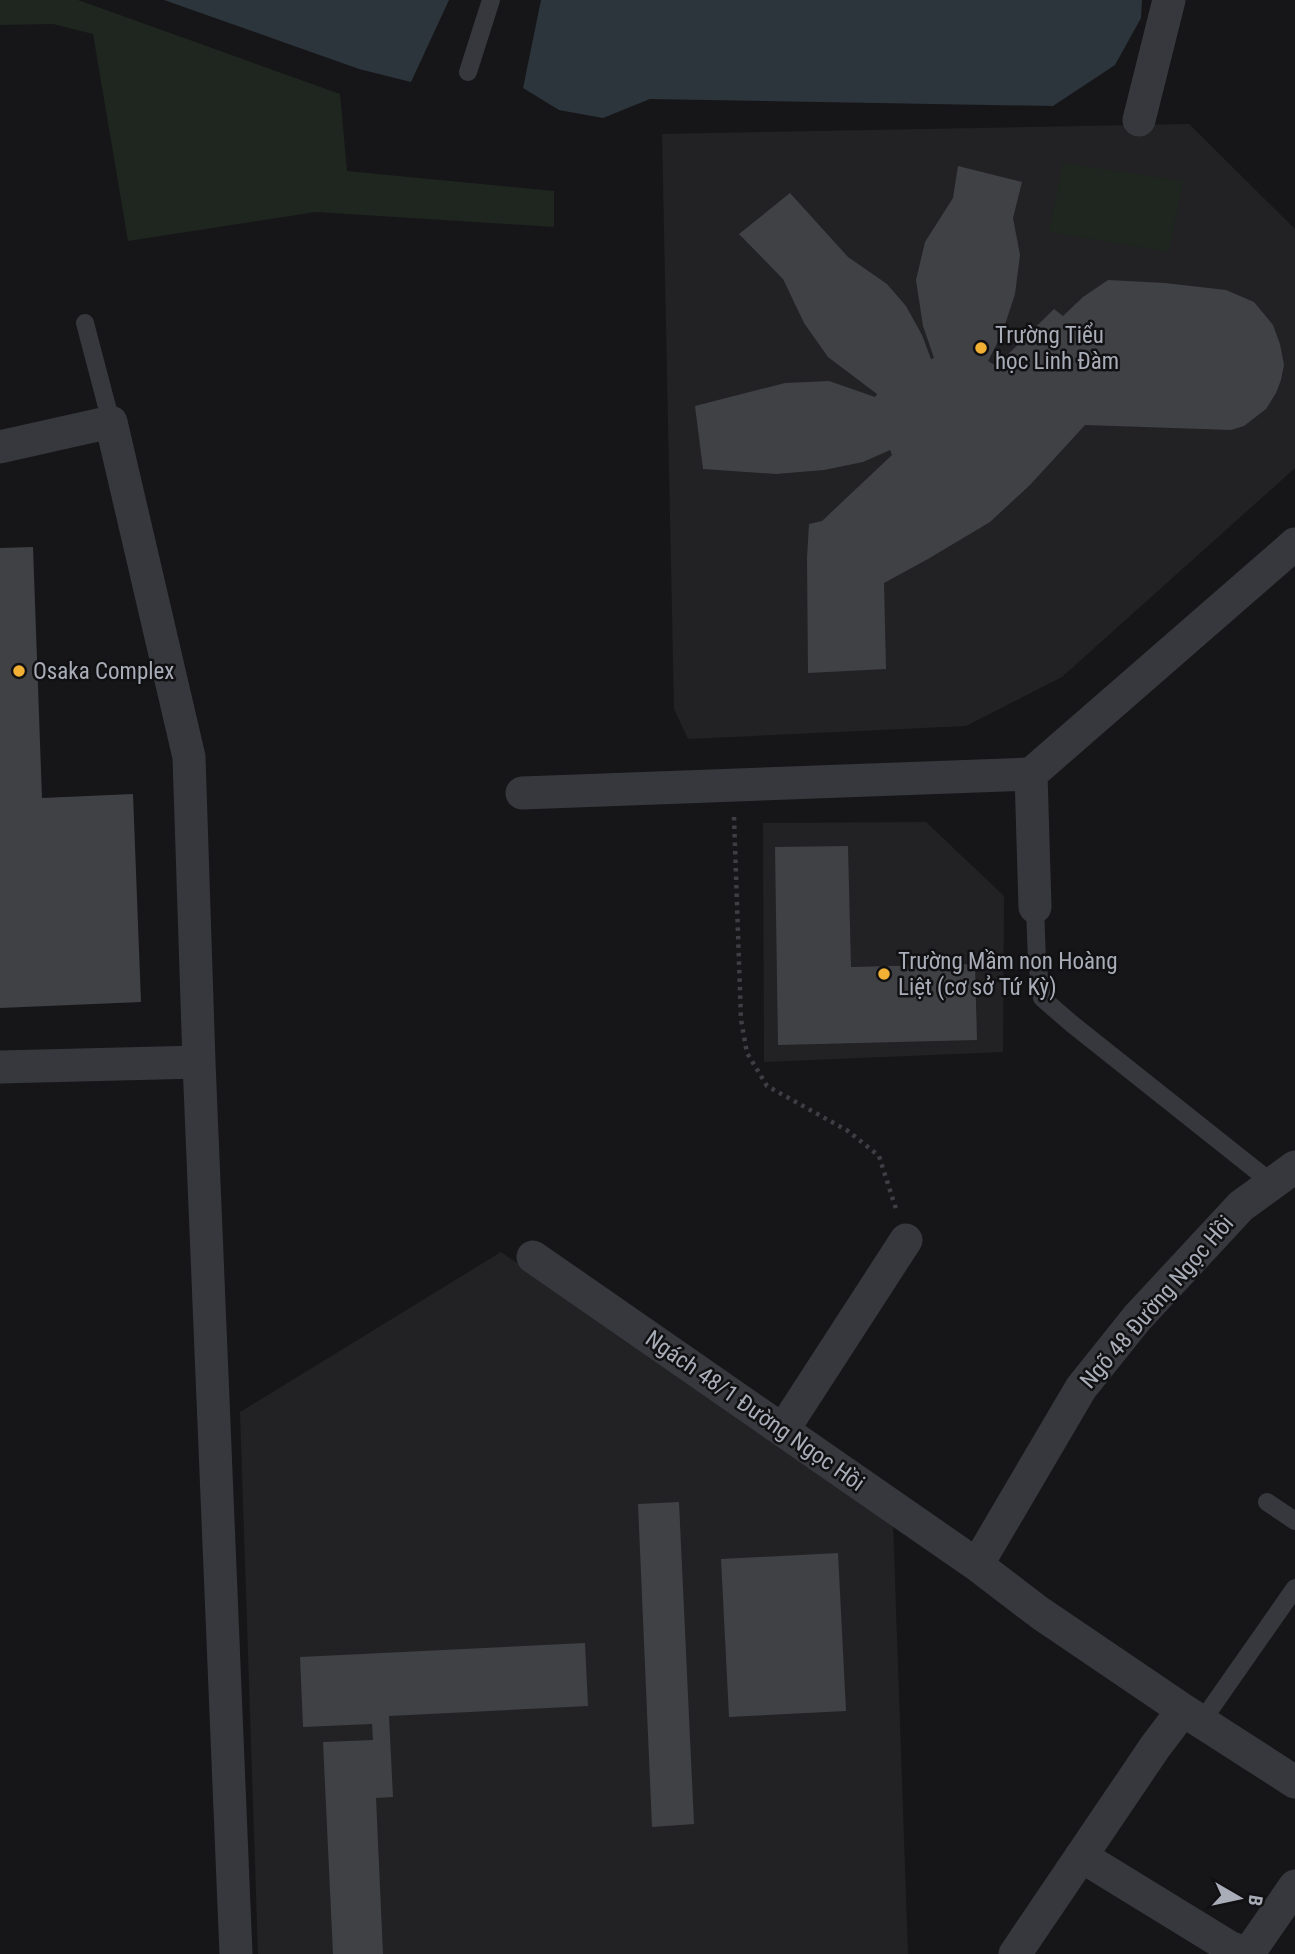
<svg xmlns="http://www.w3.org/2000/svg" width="1295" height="1954" viewBox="0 0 1295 1954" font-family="'Roboto Condensed',sans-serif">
  <rect width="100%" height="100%" fill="#161618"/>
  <path fill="#222225" d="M 1189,124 L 1295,229 L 1295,468 L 1062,677 L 966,726 L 688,739 L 674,709 L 662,134 Z
    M 926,822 L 1004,896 L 1003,1052 L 764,1062 L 763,823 Z
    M 501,1252 L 893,1522 L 908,1954 L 258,1954 L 240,1412 Z"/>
  <path fill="#1e261f" d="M 0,0 L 78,0 L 340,94 L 347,171 L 554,191 L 554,227 L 316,212 L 128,241 L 93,34 L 53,24 L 0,25 Z
    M 1063,163 L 1183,181 L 1169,252 L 1049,232 Z"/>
  <path fill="#2c353c" d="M 164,0 L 449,0 L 411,82 L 359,69 Z
    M 541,0 L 1142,0 L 1141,18 L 1115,65 L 1053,106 L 650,99 L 603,118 L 559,110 L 523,88 Z"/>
  <path fill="#404145" d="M 958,166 L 1022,182 L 1013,218 L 1020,255 L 1015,294 L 1002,334 L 988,361 L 996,366 L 1054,309 L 1063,316 L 1083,297 L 1108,280 L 1165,283 L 1226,290 L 1254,302 L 1273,325 L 1280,344 L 1284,365 L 1281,380 L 1276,393 L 1266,409 L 1244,426 L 1231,430 L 1085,425 L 1030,485 L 990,522 L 928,559 L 884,583 L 886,669 L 808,673 L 807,558 L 809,524 L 822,521 L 892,455 L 890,450 L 863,462 L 824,470 L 776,474 L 703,469 L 695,406 L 785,383 L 829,381 L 875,397 L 877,394 L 828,357 L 804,323 L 783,279 L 739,234 L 790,193 L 848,257 L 887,284 L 906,306 L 922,335 L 931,359 L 934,358 L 923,326 L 916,280 L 925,242 L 953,198 Z
    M 33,547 L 42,798 L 133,794 L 141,1002 L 0,1008 L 0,548 Z
    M 848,846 L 851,967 L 975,964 L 977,1040 L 778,1045 L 775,847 Z
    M 679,1502 L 694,1824 L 652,1827 L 638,1504 Z
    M 838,1553 L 846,1711 L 729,1717 L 721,1559 Z
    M 585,1643 L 588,1706 L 389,1716 L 393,1797 L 376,1798 L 383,1954 L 333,1954 L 323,1742 L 373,1740 L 372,1724 L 303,1727 L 300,1657 Z"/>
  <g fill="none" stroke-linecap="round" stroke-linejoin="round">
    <path stroke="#3d3f44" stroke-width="4.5" stroke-dasharray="3.5 5" stroke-linecap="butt" d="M 734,817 L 741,1020 L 747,1053 L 767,1086 L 848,1131 L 879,1156 L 896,1209"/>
    <path stroke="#37383d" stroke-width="18" d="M 468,72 L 491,0
      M 85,323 L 111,422
      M 1035,907 L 1037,962 L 1042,998 L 1072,1024 L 1272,1183
      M 1267,1502 L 1295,1521
      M 1202,1721 L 1295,1588"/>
    <path stroke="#37383d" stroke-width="33" d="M 1139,120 L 1169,0
      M 0,447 L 111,422 L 189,757 L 199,1062 L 236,1954
      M 1031,774 L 1035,907
      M 522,793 L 1031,774 L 1295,544
      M 0,1067 L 199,1062
      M 533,1257 L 977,1565 L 1040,1613 L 1183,1710
      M 783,1430 L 906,1240
      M 977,1565 L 1081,1388 L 1137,1318 L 1241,1206 L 1295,1167
      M 1081,1856 L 1231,1948 L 1249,1954
      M 1015,1954 L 1155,1747 L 1183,1710 L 1295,1782
      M 1248,1954 L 1295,1886"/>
  </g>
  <g fill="#f2b134" stroke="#111113" stroke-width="2.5">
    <circle cx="981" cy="348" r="7"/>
    <circle cx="19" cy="671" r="7"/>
    <circle cx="884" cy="974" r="7"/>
  </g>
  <g text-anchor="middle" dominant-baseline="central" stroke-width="5" stroke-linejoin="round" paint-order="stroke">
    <g font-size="23" fill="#a8adb8" stroke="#111113" text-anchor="start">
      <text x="995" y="335">Trường Tiểu<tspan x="995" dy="26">học Linh Đàm</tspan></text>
      <text x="33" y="671">Osaka Complex</text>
      <text x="898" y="961">Trường Mầm non Hoàng<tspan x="898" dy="26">Liệt (cơ sở Tứ Kỳ)</tspan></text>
    </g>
    <g font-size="23" fill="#a8adb8" stroke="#111113">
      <text transform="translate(1157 1302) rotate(-49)">Ngõ 48 Đường Ngọc Hồi</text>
      <text transform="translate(755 1411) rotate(35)">Ngách 48/1 Đường Ngọc Hồi</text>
    </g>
  </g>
  <g transform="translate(1239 1898) rotate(99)" stroke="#111113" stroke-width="5" paint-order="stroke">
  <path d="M0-5L12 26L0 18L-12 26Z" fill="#a8adb8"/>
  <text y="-10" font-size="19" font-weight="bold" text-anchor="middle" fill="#a8adb8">B</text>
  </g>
</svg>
